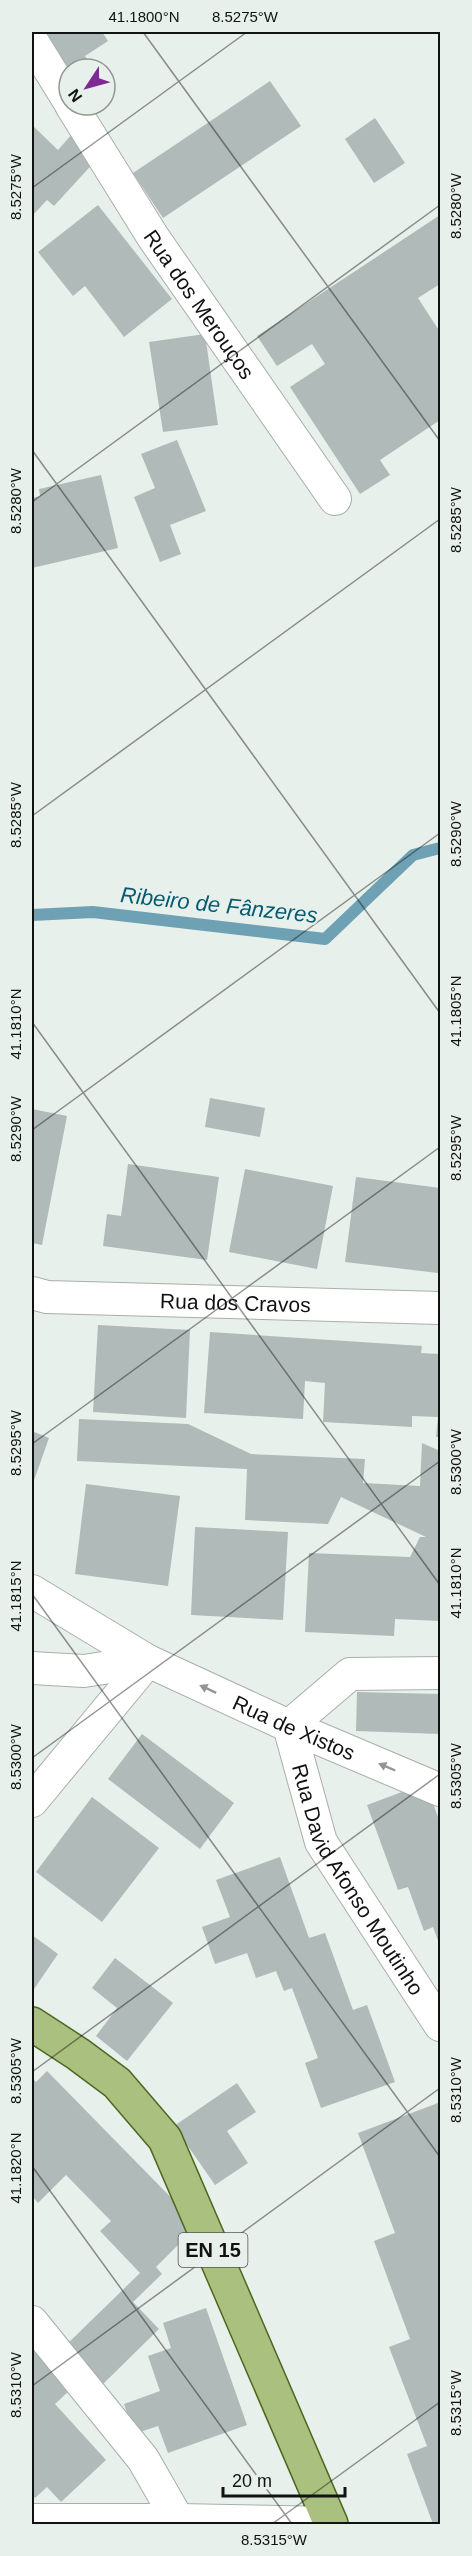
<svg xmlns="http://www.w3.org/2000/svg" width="472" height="2556" viewBox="0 0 472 2556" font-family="Helvetica,sans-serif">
  <rect width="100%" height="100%" fill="#e8f0eb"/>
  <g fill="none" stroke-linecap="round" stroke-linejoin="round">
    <path stroke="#6da1b3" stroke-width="12" d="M 32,915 L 93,912 L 325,939 L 413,855 L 440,848"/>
  </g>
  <path fill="#b0bab9" d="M 37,32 L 102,32 L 108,41 L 85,56 L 94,69 L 69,69 L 69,82 Z
    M 270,81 L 301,126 L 163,218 L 133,173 Z
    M 375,118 L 405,163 L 374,183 L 345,139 Z
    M 32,125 L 58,150 L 72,134 L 98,158 L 54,206 L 47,200 L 32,216 Z
    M 98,205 L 172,299 L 124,337 L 85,286 L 73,296 L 38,252 Z
    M 440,215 L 440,284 L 418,298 L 440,332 L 440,420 L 380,460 L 390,475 L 360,494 L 290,387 L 325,364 L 312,344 L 277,366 L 257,336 Z
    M 205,334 L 218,425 L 163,432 L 149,342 Z
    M 177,440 L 206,511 L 170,525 L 181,554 L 160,562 L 134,497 L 155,488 L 141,454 Z
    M 101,475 L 118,548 L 32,568 L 32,498 L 40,496 L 39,489 Z
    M 210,1098 L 265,1108 L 260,1137 L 205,1127 Z
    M 32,1109 L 67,1116 L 42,1245 L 32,1243 Z
    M 128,1164 L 219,1177 L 207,1260 L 103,1246 L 107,1214 L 121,1216 Z
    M 245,1169 L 333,1186 L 317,1269 L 229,1252 Z
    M 356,1177 L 440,1188 L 438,1273 L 345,1262 Z
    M 98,1325 L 190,1330 L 186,1418 L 93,1412 Z
    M 210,1332 L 422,1346 L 421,1353 L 440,1354 L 440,1437 L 436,1437 L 438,1417 L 412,1416 L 412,1427 L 323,1422 L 325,1383 L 305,1381 L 303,1419 L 204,1413 Z
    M 79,1419 L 188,1424 L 251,1454 L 365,1459 L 363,1483 L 420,1486 L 422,1443 L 440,1451 L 440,1621 L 395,1619 L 394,1636 L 305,1632 L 309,1553 L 410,1557 L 420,1537 L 426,1537 L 341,1497 L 328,1524 L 245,1520 L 247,1469 L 77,1461 Z
    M 32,1431 L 49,1438 L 32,1486 Z
    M 86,1484 L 180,1496 L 168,1586 L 75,1574 Z
    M 195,1527 L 288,1532 L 283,1620 L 191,1615 Z
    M 357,1692 L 440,1694 L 440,1734 L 356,1731 Z
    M 142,1734 L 234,1803 L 200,1849 L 108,1779 Z
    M 426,1783 L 440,1823 L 440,1946 L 433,1927 L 424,1931 L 408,1887 L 398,1890 L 367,1805 Z
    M 92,1797 L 159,1848 L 102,1922 L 36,1872 Z
    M 280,1857 L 309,1938 L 325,1933 L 353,2010 L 367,2005 L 395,2082 L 321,2108 L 305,2063 L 318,2058 L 292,1988 L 284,1991 L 276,1971 L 256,1978 L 247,1953 L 215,1964 L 202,1927 L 230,1917 L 216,1880 Z
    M 32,1935 L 58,1954 L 32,1992 Z
    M 115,1958 L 173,2003 L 127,2061 L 96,2036 L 117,2008 L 92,1988 Z
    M 47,2071 L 198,2225 L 156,2267 L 162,2274 L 133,2302 L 159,2329 L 100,2387 L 62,2349 L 140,2273 L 100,2231 L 111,2221 L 66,2175 L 38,2203 L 32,2196 L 32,2078 L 36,2082 Z
    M 237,2083 L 256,2112 L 227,2131 L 248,2163 L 215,2185 L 174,2126 Z
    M 438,2103 L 440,2109 L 440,2524 L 433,2524 L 407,2454 L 427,2446 L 389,2347 L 410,2339 L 374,2241 L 395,2233 L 358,2133 Z
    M 206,2308 L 247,2425 L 168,2453 L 158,2426 L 134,2434 L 124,2404 L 160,2391 L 148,2356 L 171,2348 L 163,2323 Z
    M 32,2348 L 70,2390 L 55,2404 L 106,2460 L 61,2502 L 47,2487 L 35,2498 L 32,2494 Z"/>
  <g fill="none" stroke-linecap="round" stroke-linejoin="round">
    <defs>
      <g id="street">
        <path d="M 32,41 L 69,101"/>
        <path id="s1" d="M 71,105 L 153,237 L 335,499"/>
        <path id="s2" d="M 32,1293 L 47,1297 L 440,1308"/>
        <path id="s3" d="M 32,1591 L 148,1661 L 289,1726 L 440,1790"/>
        <path d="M 32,1668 L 84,1671 L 148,1661"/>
        <path id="s4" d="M 440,1673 L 350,1674 L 289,1726 L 321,1842 L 440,2025"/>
        <path d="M 32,1801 L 148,1661"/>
        <path d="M 32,2322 L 143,2459 L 178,2520"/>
        <path d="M 32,2520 L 178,2520 L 330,2523"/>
      </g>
      <path id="primary" d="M 32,2024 L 78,2054 L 117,2083 L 165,2139 L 331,2524"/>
    </defs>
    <use href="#street" stroke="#a8afab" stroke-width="34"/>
    <use href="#primary" stroke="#4e6821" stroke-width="36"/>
    <use href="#street" stroke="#fff" stroke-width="32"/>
    <use href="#primary" stroke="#a9c07f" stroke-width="33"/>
  </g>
  <defs><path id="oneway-solid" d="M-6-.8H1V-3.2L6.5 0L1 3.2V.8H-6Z" transform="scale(1.5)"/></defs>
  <g fill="#949594">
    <use href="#oneway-solid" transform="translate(208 1689) rotate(-155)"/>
    <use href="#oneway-solid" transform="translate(387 1767) rotate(-157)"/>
  </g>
  <path fill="none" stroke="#111312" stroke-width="1.5" stroke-opacity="0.45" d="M 143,32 L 440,441M 32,188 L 247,32M 32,450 L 440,1013M 32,502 L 440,205M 32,816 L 440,519M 32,1022 L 440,1585M 32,1130 L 440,833M 32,1444 L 440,1147M 32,1594 L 440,2157M 32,1758 L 440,1461M 32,2072 L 440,1774M 32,2166 L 292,2524M 32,2386 L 440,2088M 272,2524 L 440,2402"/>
  <g text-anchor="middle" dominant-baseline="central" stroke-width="4.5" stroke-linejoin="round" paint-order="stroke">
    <rect fill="#e8f0eb" stroke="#525553" stroke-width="1.5" x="178.5" y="2233" width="69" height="34" rx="4.5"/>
    <g font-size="20" font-weight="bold" fill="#111312">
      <text x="213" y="2250">EN 15</text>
    </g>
    <g font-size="21" fill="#111312" stroke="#e8f0eb">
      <text stroke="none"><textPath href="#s1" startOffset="237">Rua dos Merouços</textPath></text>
      <text stroke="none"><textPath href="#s2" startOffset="204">Rua dos Cravos</textPath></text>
      <text stroke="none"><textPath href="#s3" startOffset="296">Rua de Xistos</textPath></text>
      <text stroke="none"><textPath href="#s4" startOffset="340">Rua David Afonso Moutinho</textPath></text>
    </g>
    <g font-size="22" font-style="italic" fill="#065b71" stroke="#e8f0eb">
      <text transform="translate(219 905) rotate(6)">Ribeiro de Fânzeres</text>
    </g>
  </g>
  <rect width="472" height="2556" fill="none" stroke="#e8f0eb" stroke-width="66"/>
  <g transform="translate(87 87) rotate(234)"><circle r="28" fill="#e8f0eb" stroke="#929894" stroke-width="1.5"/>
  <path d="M0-4.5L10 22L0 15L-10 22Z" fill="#7f2897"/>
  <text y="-9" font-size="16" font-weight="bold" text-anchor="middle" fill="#111312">N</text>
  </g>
  <path d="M223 2487v9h122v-9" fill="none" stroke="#111312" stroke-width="3"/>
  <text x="232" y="2487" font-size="18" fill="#111312" stroke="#e8f0eb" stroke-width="4.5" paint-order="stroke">20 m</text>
  <rect x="33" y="33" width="406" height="2490" fill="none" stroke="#111312" stroke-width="2"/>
  <g font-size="15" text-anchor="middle" fill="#111312">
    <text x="144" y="22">41.1800°N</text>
    <text x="245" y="22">8.5275°W</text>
    <text transform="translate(16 187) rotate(-90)" y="5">8.5275°W</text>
    <text transform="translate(456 206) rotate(-90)" y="5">8.5280°W</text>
    <text transform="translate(16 501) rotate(-90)" y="5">8.5280°W</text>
    <text transform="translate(456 520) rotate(-90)" y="5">8.5285°W</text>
    <text transform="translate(16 815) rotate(-90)" y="5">8.5285°W</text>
    <text transform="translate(456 834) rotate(-90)" y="5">8.5290°W</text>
    <text transform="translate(456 1011) rotate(-90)" y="5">41.1805°N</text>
    <text transform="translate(16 1024) rotate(-90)" y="5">41.1810°N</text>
    <text transform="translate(16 1129) rotate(-90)" y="5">8.5290°W</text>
    <text transform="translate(456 1148) rotate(-90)" y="5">8.5295°W</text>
    <text transform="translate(16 1443) rotate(-90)" y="5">8.5295°W</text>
    <text transform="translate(456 1462) rotate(-90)" y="5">8.5300°W</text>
    <text transform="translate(456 1583) rotate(-90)" y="5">41.1810°N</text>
    <text transform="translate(16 1596) rotate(-90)" y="5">41.1815°N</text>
    <text transform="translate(16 1757) rotate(-90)" y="5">8.5300°W</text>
    <text transform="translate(456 1776) rotate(-90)" y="5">8.5305°W</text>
    <text transform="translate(16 2071) rotate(-90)" y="5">8.5305°W</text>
    <text transform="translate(456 2090) rotate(-90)" y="5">8.5310°W</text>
    <text transform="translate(16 2168) rotate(-90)" y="5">41.1820°N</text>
    <text transform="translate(16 2385) rotate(-90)" y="5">8.5310°W</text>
    <text transform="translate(456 2403) rotate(-90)" y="5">8.5315°W</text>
    <text x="274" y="2545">8.5315°W</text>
  </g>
</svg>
